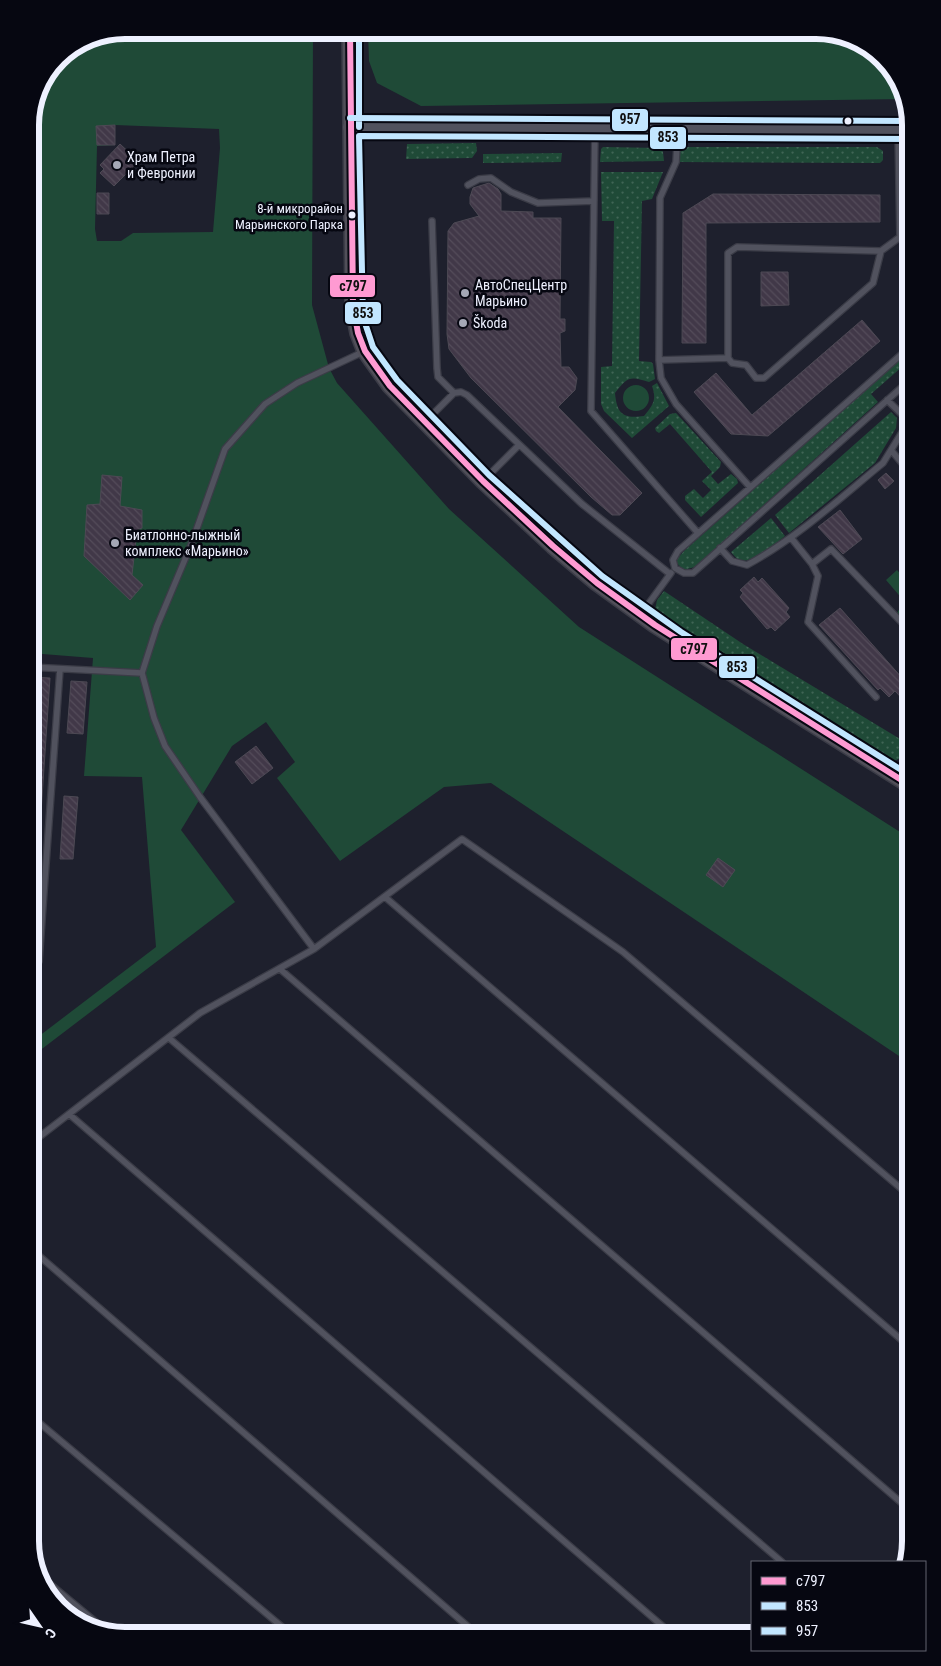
<svg xmlns="http://www.w3.org/2000/svg" width="941" height="1666" viewBox="0 0 941 1666" font-family="'Roboto Condensed',sans-serif">
  <defs>
    <pattern id="grass-dots" width="8" height="8" patternUnits="userSpaceOnUse" patternTransform="scale(1.25)"><rect width="8" height="8" fill="#1f4a37"/><path d="M2 2h.1M6 6h.1" fill="none" stroke="#406555" stroke-width="1.8" stroke-linecap="round"/></pattern>
    <pattern id="building-back-hatch" width="6" height="6" patternUnits="userSpaceOnUse" patternTransform="scale(1.25)"><rect width="6" height="6" fill="#413848"/><path d="M-1 5l2 2M0 0l6 6M5-1l2 2" fill="none" stroke="#544c5a"/></pattern>
  </defs>
  <rect width="100%" height="100%" fill="#1e202d"/>
  <path fill="url(#grass-dots)" d="M 476,143 L 477,151 L 472,158 L 406,159 L 407,144 Z
    M 603,147 L 660,148 L 663,152 L 664,161 L 600,162 L 601,149 Z
    M 681,147 L 877,147 L 883,151 L 883,160 L 880,163 L 678,162 L 677,154 Z
    M 562,153 L 561,162 L 483,163 L 483,154 Z
    M 601,172 L 663,172 L 652,199 L 642,201 L 639,361 L 651,362 L 653,364 L 655,379 L 649,382 C 629,376 628,377 615,393 C 617,414 623,419 644,416 C 653,405 657,400 652,386 L 657,383 L 669,406 L 632,438 L 604,411 L 601,404 L 601,367 L 612,366 L 614,221 L 602,221 Z
    M 911,350 L 911,359 L 871,394 L 878,402 L 695,567 L 683,570 L 677,563 L 677,559 L 684,551 Z
    M 891,412 L 897,418 L 896,428 L 875,463 L 789,533 L 775,515 Z
    M 676,413 L 721,462 L 720,467 L 711,476 L 718,484 L 731,474 L 737,479 L 738,483 L 701,517 L 685,500 L 685,496 L 694,489 L 703,498 L 711,490 L 702,481 L 712,472 L 670,424 L 659,433 L 656,431 L 655,428 L 670,414 Z
    M 771,518 L 785,536 C 776,543 752,564 740,560 C 736,559 734,555 731,552 Z
    M 664,591 L 743,644 L 910,745 L 902,757 L 891,763 L 884,762 L 665,623 L 655,610 L 657,600 Z"/>
  <path fill="#1f4a37" fill-rule="evenodd" d="M 125,30 L 313,30 L 312,305 L 329,368 L 337,383 L 449,509 L 579,627 L 911,839 L 911,1064 L 491,783 L 444,787 L 340,861 L 277,778 L 295,762 L 266,722 L 232,746 L 181,830 L 235,902 L 30,1058 L 30,1043 L 156,947 L 142,777 L 84,776 L 93,658 L 30,653 L 30,119 L 58,58 L 89,37 ZM 115,125 L 219,129 L 220,148 L 213,232 L 133,233 L 121,241 L 97,241 L 95,229 L 97,146 L 115,145 Z
    M 368,30 L 822,30 L 869,46 L 901,83 L 905,99 L 421,106 L 377,83 L 369,61 Z
    M623 398a13 13 0 1 1 26 0a13 13 0 1 1-26 0Z
    M 897,570 L 911,586 L 911,628 L 897,613 L 904,601 L 886,580 Z"/>
  <path fill="url(#building-back-hatch)" stroke="#4d4954" d="M 115,125 L 115,145 L 97,145 L 96,126 Z
    M 120,144 L 135,158 L 131,162 L 134,166 L 114,186 L 100,173 L 104,169 L 100,165 Z
    M 489,183 L 498,189 L 501,194 L 501,211 L 533,212 L 533,218 L 561,218 L 560,319 L 565,319 L 565,331 L 560,333 L 561,367 L 569,367 L 577,378 L 575,390 L 558,407 L 642,493 L 620,515 L 612,515 L 591,497 L 471,378 L 449,349 L 447,334 L 448,231 L 454,223 L 479,216 L 470,204 L 470,197 L 473,188 Z
    M 97,193 L 109,193 L 109,214 L 97,214 Z
    M 713,194 L 880,195 L 880,222 L 706,223 L 706,343 L 682,343 L 683,213 Z
    M 761,272 L 788,272 L 789,305 L 761,306 Z
    M 862,320 L 880,341 L 768,436 L 731,434 L 694,392 L 716,373 L 752,415 Z
    M 886,473 L 894,481 L 885,489 L 878,480 Z
    M 102,475 L 122,477 L 120,506 L 142,510 L 142,528 L 137,530 L 132,575 L 143,585 L 130,600 L 84,556 L 87,505 L 100,504 Z
    M 840,510 L 862,539 L 843,554 L 818,527 Z
    M 754,577 L 758,582 L 762,578 L 789,608 L 786,612 L 790,617 L 775,631 L 771,627 L 767,629 L 740,597 L 743,593 L 740,590 Z
    M 840,608 L 911,688 L 911,708 L 895,691 L 889,697 L 880,688 L 878,690 L 819,625 Z
    M 30,677 L 50,678 L 41,813 L 30,812 Z
    M 71,681 L 87,682 L 83,734 L 67,733 Z
    M 256,746 L 273,768 L 252,784 L 235,762 Z
    M 64,796 L 78,797 L 73,859 L 60,859 Z
    M 718,858 L 735,870 L 723,887 L 706,875 Z"/>
  <g fill="none" stroke-linecap="round" stroke-linejoin="round">
    <defs>
      <path id="service" d="M 595,128 L 591,411 L 698,533
        M 678,129 L 676,162 L 660,198 L 659,360 L 661,378 L 676,404 L 750,487
        M 898,130 L 900,237 L 911,237
        M 468,185 L 479,179 L 491,178 L 511,192 L 538,203 L 594,201
        M 432,221 L 437,368 L 438,377 L 454,393
        M 728,358 L 732,363 L 746,365 L 756,378 L 764,378 L 873,283 L 881,251
        M 659,360 L 728,358 L 728,253 L 737,247 L 881,251 L 900,237
        M 911,379 L 693,573 L 684,573 L 675,568 L 673,560 L 678,551 L 911,346
        M 887,400 L 909,421 L 911,419
        M 909,421 L 891,450 L 911,474
        M 425,422 L 454,393 L 461,392 L 467,395 L 582,504 L 670,574
        M 483,481 L 519,445
        M 792,539 L 812,564 L 818,576 L 808,622 L 876,697
        M 720,548 L 732,561 L 747,565 C 797,538 839,499 883,463 L 891,450
        M 812,564 L 831,549 L 911,632
        M 641,614 L 671,573
        M 30,667 L 142,673
        M 899,776 L 911,757
        M 385,897 L 911,1348
        M 314,949 L 200,797 L 165,746 L 154,718 L 142,673 L 157,626 L 191,545 L 225,449 L 265,404 L 297,383 L 365,351
        M 30,960 L 39,961 L 60,669
        M 280,969 L 911,1511
        M 169,1038 L 782,1562
        M 69,1114 L 674,1636
        M 30,1144 L 200,1013 L 314,949 L 462,839 L 623,952 L 911,1197
        M 30,1248 L 479,1636
        M 30,1415 L 293,1636
        M 38,1574 L 108,1632"/>
      <path id="tertiary" d="M 350,127 L 911,130"/>
      <path id="secondary" d="M 350,30 L 353,306 L 358,333 L 365,351 L 390,386 L 483,481 L 553,546 L 597,583 L 655,625 L 911,786"/>
    </defs>
    <use href="#service" stroke="#3b3c47" stroke-width="8"/>
    <use href="#tertiary" stroke="#3b3c47" stroke-width="16"/>
    <use href="#secondary" stroke="#3b3c47" stroke-width="18"/>
    <use href="#service" stroke="#51525e" stroke-width="5.5"/>
    <use href="#tertiary" stroke="#51525e" stroke-width="14"/>
    <use href="#secondary" stroke="#514f59" stroke-width="15"/>
    <defs>
      <path id="bus-1" d="M 350,30 L 353,306 L 358,333 L 365,351 L 390,386 L 483,481 L 553,546 L 597,583 L 655,625 L 911,786"/>
      <path id="bus-2" d="M 911,139 L 359,136 L 363,317 L 373,347 L 397,380 L 489,475 L 602,576 L 681,632 L 911,776"/>
      <path id="bus-3" d="M 359,30 L 359,127
        M 350,118 L 910,121"/>
    </defs>
    <use href="#bus-1" stroke="#060711" stroke-width="10"/>
    <use href="#bus-2" stroke="#060711" stroke-width="10"/>
    <use href="#bus-3" stroke="#060711" stroke-width="10"/>
    <use href="#bus-1" stroke="#ff9ad2" stroke-width="6"/>
    <use href="#bus-2" stroke="#c2e6ff" stroke-width="6"/>
    <use href="#bus-3" stroke="#c2e6ff" stroke-width="6"/>
  </g>
  <g fill="#eef1ff" stroke="#060711" stroke-width="2">
    <circle cx="848" cy="121" r="4.5"/>
    <circle cx="352" cy="215" r="4.5"/>
  </g>
  <g fill="#a5a8b6" stroke="#060711" stroke-width="2">
    <circle cx="117" cy="165" r="5"/>
    <circle cx="465" cy="293" r="5"/>
    <circle cx="463" cy="323" r="5"/>
    <circle cx="115" cy="543" r="5"/>
  </g>
  <g text-anchor="middle" dominant-baseline="central" stroke-width="5" stroke-linejoin="round" paint-order="stroke">
    <g font-size="13" fill="#eef1ff" stroke="#060711" text-anchor="end">
      <text x="343" y="208">8-й микрорайон<tspan x="343" dy="16">Марьинского Парка</tspan></text>
    </g>
    <g font-size="14" fill="#eef1ff" stroke="#060711" text-anchor="start">
      <text x="127" y="157">Храм Петра<tspan x="127" dy="16">и Февронии</tspan></text>
      <text x="475" y="285">АвтоСпецЦентр<tspan x="475" dy="16">Марьино</tspan></text>
      <text x="473" y="323">Škoda</text>
      <text x="125" y="535">Биатлонно-лыжный<tspan x="125" dy="16">комплекс «Марьино»</tspan></text>
    </g>
  </g>
  <path d="M0 0H941V1666H0ZM125 39H816A86 86 0 0 1 902 125V1541A86 86 0 0 1 816 1627H125A86 86 0 0 1 39 1541V125A86 86 0 0 1 125 39Z" fill="#060711" fill-rule="evenodd"/>
  <path fill="none" stroke="#eef1ff" stroke-width="6" d="M125 39H816A86 86 0 0 1 902 125V1541A86 86 0 0 1 816 1627H125A86 86 0 0 1 39 1541V125A86 86 0 0 1 125 39Z"/>
  <g stroke="#060711" stroke-width="2">
    <rect x="611" y="108" width="38" height="24" rx="5" fill="#c2e6ff"/>
    <rect x="649" y="126" width="38" height="24" rx="5" fill="#c2e6ff"/>
    <rect x="329" y="274" width="47" height="24" rx="5" fill="#ff9ad2"/>
    <rect x="344" y="301" width="38" height="24" rx="5" fill="#c2e6ff"/>
    <rect x="670" y="637" width="48" height="24" rx="5" fill="#ff9ad2"/>
    <rect x="718" y="655" width="38" height="24" rx="5" fill="#c2e6ff"/>
  </g>
  <g font-size="14" text-anchor="middle" font-weight="bold" fill="#111">
    <text x="630" y="124">957</text>
    <text x="668" y="142">853</text>
    <text x="353" y="291">с797</text>
    <text x="363" y="318">853</text>
    <text x="694" y="654">с797</text>
    <text x="737" y="672">853</text>
  </g>
  <rect x="751" y="1561" width="175" height="90" fill="#060711" stroke="#636570"/>
  <rect x="761" y="1577" width="25" height="8" fill="#ff9ad2" stroke="#636570"/>
  <text x="796" y="1586" font-size="15" fill="#eef1ff">с797</text>
  <rect x="761" y="1602" width="25" height="8" fill="#c2e6ff" stroke="#636570"/>
  <text x="796" y="1611" font-size="15" fill="#eef1ff">853</text>
  <rect x="761" y="1627" width="25" height="8" fill="#c2e6ff" stroke="#636570"/>
  <text x="796" y="1636" font-size="15" fill="#eef1ff">957</text>
  <g transform="translate(40 1626) rotate(124)" stroke="#060711" stroke-width="4" paint-order="stroke">
  <path d="M0-4L9 19L0 12L-9 19Z" fill="#eef1ff"/>
  <text y="-8" font-size="14" font-weight="bold" text-anchor="middle" fill="#eef1ff">С</text>
  </g>
</svg>
